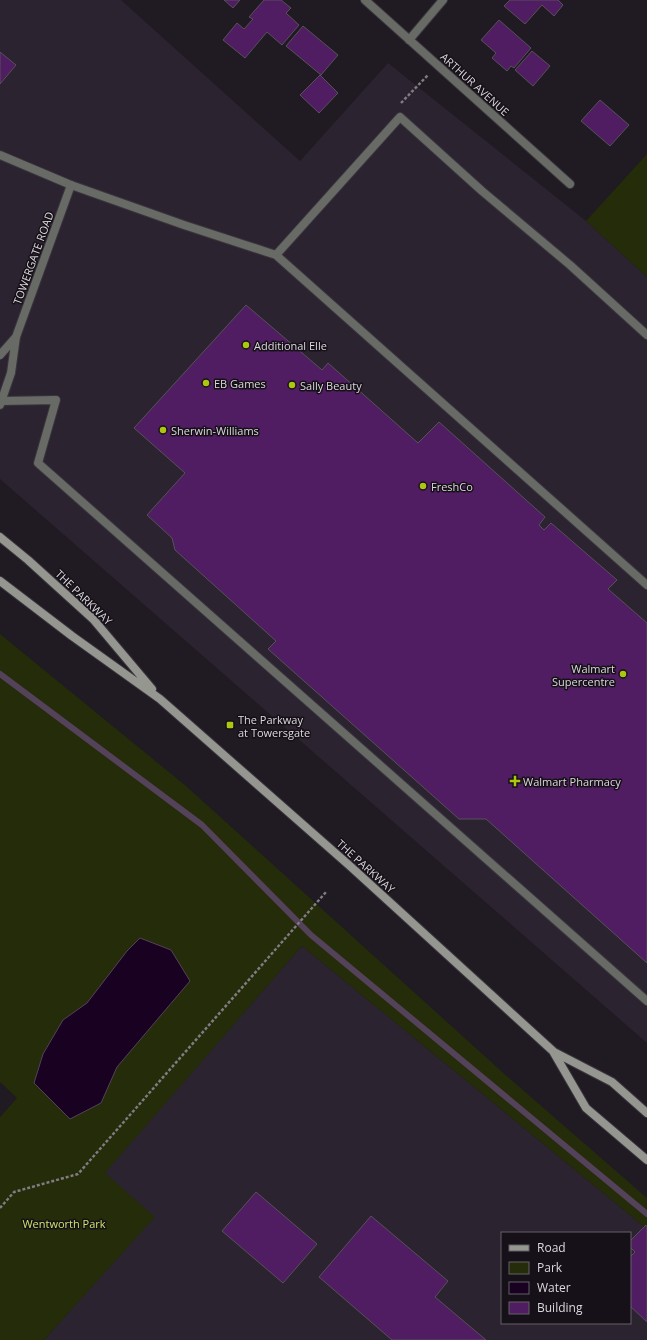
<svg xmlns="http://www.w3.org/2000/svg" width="647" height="1340" viewBox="0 0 647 1340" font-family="'Open Sans',sans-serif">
  <rect width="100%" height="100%" fill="#201a22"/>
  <path fill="#2c2330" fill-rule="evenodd" d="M 0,0 L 121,0 L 300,161 L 388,63 L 586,221 L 647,277 L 647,1043 L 0,479 Z
    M 302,946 L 647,1229 L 647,1340 L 44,1340 L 154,1217 L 104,1173 ZM 502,1233 L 630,1233 L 630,1323 L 502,1323 Z"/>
  <path fill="#252c0a" d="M 647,154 L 647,277 L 586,221 Z
    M 0,634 L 186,786 L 500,1070 L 647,1198 L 647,1229 L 302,946 L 105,1173 L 155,1217 L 44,1340 L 0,1340 L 0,1117 L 17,1098 L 0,1082 Z"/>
  <path fill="#190122" stroke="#53425a" d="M 140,938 L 171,950 L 190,981 L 117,1067 L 101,1103 L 70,1119 L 34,1083 L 43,1054 L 63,1020 L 87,1003 L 127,951 Z"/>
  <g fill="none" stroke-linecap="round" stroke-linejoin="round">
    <path stroke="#53425a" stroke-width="6" d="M 0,674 L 202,825 L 311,935 L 647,1214"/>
  </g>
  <path fill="#501c62" stroke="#57515a" d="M 224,0 L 240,0 L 233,8 Z
    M 264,0 L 281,0 L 291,8 L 286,13 L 299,25 L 282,45 L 267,32 L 245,58 L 223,40 L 237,23 L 244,29 L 253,19 L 249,17 Z
    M 510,0 L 558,0 L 563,5 L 554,16 L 542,5 L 525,24 L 504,6 Z
    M 499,20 L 531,48 L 514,68 L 511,66 L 507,71 L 492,58 L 496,53 L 481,40 Z
    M 303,26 L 338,55 L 321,75 L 286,46 Z
    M 532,51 L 550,66 L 533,86 L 515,70 Z
    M 0,52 L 16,65 L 0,84 Z
    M 320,75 L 338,93 L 319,113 L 300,95 Z
    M 600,100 L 629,125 L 610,146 L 581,121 Z
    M 246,305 L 322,370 L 328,363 L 418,443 L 439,422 L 545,517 L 539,525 L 544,530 L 551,523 L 617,580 L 608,589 L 647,623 L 647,963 L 486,819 L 459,819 L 268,649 L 276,641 L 175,550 L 172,538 L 147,515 L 185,473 L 134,428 Z
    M 256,1192 L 317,1244 L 283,1283 L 222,1231 Z
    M 371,1216 L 448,1281 L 435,1297 L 486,1340 L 392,1340 L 319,1277 Z
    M 646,1225 L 647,1227 L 647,1322 L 630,1306 L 630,1257 L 635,1252 L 630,1247 L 630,1241 Z"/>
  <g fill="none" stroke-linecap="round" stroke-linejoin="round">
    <defs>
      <path id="lane" d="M 0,155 L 71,185 L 184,225 L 276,255 L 647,585
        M 276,255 L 400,117 L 482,191 L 570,265 L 647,335
        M 1,401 L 56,400 L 38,463 L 647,1001"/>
      <path id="street" d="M 365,0 L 570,184
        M 409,40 L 443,0
        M 0,355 L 16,337
        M 0,405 L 11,373 L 16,337 L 71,185"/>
      <path id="secondary" d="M 0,537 L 28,560 L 93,619 L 152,689
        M 0,581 L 72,636 L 160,699 L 350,866 L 554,1052 L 612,1082 L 647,1113
        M 554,1053 L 586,1108 L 647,1160"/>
    </defs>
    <use href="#lane" stroke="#3a353c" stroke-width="10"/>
    <use href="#street" stroke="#3a353c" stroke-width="10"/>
    <use href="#secondary" stroke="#3a353c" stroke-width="10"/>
    <path stroke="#817c83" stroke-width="2.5" stroke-dasharray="3 2" stroke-linecap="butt" d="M 401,103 L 428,75
      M 0,1208 L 14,1192 L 78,1174 L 326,892"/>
    <use href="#lane" stroke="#686a65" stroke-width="8"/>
    <use href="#street" stroke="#686a65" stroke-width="8"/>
    <use href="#secondary" stroke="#94968f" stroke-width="8"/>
  </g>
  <g fill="#acc611" stroke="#161118" stroke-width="1.5">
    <circle cx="246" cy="345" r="4"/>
    <circle cx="206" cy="383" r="4"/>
    <circle cx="292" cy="385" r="4"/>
    <circle cx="163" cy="430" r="4"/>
    <circle cx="423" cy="486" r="4"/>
    <circle cx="623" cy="674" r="4"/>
    <rect x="226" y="721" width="8" height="8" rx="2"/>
    <path d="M513 775h4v4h4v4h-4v4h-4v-4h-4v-4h4z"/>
  </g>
  <g text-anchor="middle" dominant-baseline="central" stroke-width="3" stroke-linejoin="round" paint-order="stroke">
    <g font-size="11" fill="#dbd8dd" stroke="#161118">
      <text transform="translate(475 84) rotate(42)">ARTHUR AVENUE</text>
      <text transform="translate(33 258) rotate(-70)">TOWERGATE ROAD</text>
      <text transform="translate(84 597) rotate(44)">THE PARKWAY</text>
      <text transform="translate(366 866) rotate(42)">THE PARKWAY</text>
    </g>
    <g font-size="11" fill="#dbd8dd" stroke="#161118" text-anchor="start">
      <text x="254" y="345">Additional Elle</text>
      <text x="214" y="383">EB Games</text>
      <text x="300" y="385">Sally Beauty</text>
      <text x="171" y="430">Sherwin-Williams</text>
      <text x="431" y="486">FreshCo</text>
      <text x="615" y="668" text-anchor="end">Walmart<tspan x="615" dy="13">Supercentre</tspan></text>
      <text x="238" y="719">The Parkway<tspan x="238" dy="13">at Towersgate</tspan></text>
      <text x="523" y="781">Walmart Pharmacy</text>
    </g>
    <g font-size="11" fill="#cde566" stroke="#161118">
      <text x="64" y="1223">Wentworth Park</text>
    </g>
  </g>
  <rect x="501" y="1232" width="130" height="92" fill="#161118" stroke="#656167"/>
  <rect x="509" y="1245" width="20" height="6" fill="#94968f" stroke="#656167"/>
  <text x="537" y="1252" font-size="12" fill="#dbd8dd">Road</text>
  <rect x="509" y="1262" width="20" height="12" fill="#252c0a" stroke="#656167"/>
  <text x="537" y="1272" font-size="12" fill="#dbd8dd">Park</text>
  <rect x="509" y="1282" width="20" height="12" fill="#190122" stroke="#656167"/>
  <text x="537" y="1292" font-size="12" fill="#dbd8dd">Water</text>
  <rect x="509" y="1302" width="20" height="12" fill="#501c62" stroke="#656167"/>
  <text x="537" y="1312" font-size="12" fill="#dbd8dd">Building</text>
</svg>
